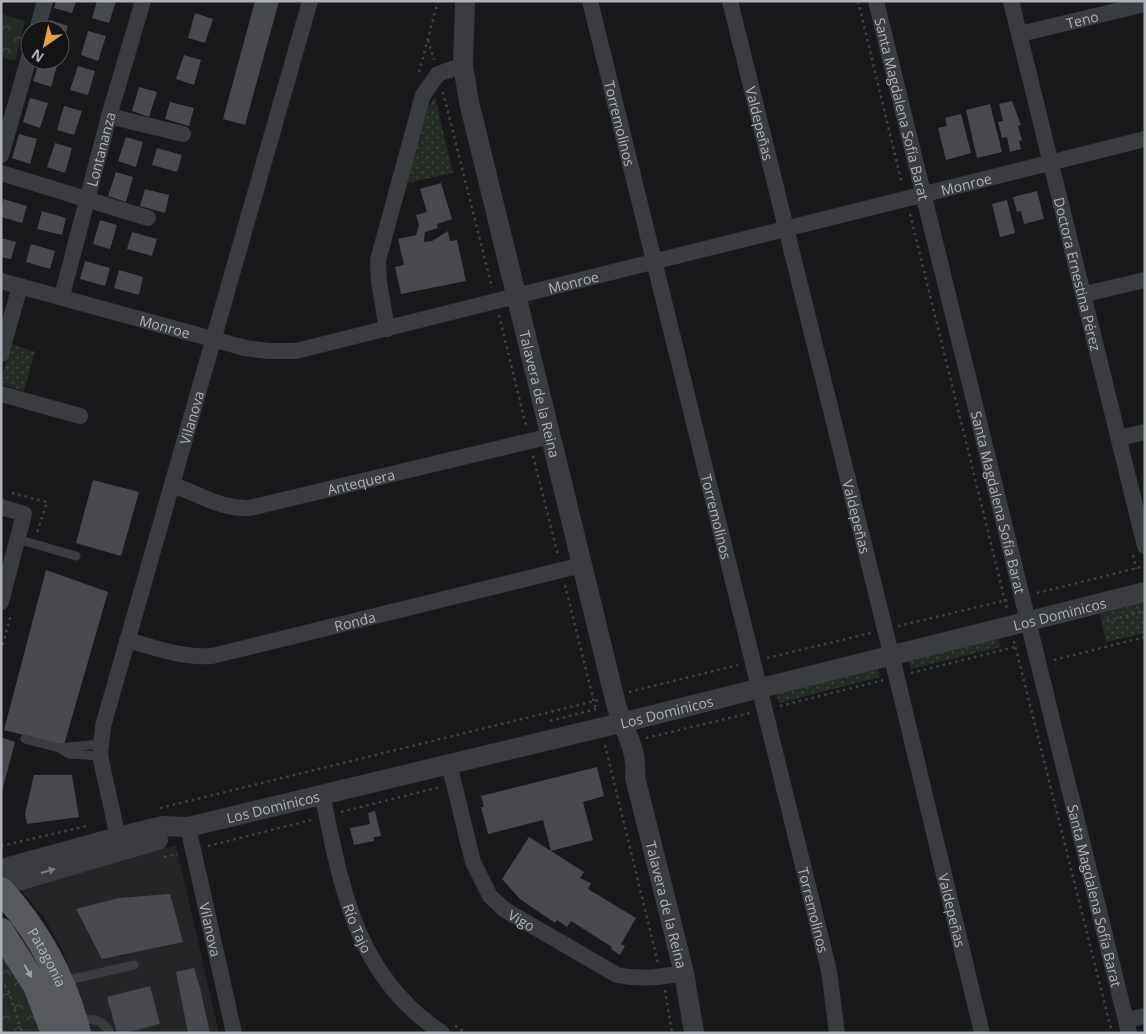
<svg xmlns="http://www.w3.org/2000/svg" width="1146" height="1034" viewBox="0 0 1146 1034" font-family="'Open Sans',sans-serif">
  <defs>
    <pattern id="grass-dots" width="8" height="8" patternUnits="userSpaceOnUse" patternTransform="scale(1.25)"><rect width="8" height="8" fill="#232b24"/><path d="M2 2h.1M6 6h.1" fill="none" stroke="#404742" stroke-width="1.8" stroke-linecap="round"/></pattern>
    <pattern id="forest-crowns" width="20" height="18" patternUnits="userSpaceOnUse" patternTransform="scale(1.25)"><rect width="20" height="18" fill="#232b24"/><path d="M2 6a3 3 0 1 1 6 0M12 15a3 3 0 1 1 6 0" fill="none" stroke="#404742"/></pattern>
  </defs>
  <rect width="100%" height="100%" fill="#19191b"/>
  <path fill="#252528" d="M 176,845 L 219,1033 L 89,1033 L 77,987 L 61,947 L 43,916 L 19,888 L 33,881 Z"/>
  <path fill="url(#grass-dots)" d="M 435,97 L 453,173 L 407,183 L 425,112 Z
    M 11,344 L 35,352 L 24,391 L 4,385 L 1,380 Z
    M 1143,603 L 1145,633 L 1106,642 L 1100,614 Z
    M 998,637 L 1000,647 L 911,669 L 908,659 Z
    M 878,668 L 880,677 L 779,703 L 776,693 Z"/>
  <path fill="url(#forest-crowns)" d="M 1,14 L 25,21 L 15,61 L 1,57 Z
    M 1,949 L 30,992 L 41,1033 L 1,1033 Z"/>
  <path fill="#48494e" d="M 56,1 L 76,1 L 72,13 L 54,8 Z
    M 97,1 L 116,1 L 109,23 L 92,18 Z
    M 255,1 L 279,1 L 245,125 L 223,119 Z
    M 195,13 L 213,19 L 205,43 L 188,38 Z
    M 50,20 L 68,26 L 60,50 L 60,30 L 48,30 Z
    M 88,31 L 106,36 L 98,61 L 81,55 Z
    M 184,55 L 201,60 L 194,85 L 176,79 Z
    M 40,60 L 58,62 L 51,87 L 33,81 Z
    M 78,66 L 95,71 L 88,95 L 70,90 Z
    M 139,87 L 157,92 L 149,117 L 132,111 Z
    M 30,98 L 48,103 L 40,128 L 23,122 Z
    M 1012,101 L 1021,125 L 1018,126 L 1022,140 L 1019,141 L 1021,149 L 1010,152 L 1007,137 L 1002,138 L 998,122 L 1003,121 L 999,104 Z
    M 170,102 L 194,108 L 189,126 L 165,119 Z
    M 990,104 L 1002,152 L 977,158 L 966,110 Z
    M 64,106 L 82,111 L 74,135 L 57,130 Z
    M 961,114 L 971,153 L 946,160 L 938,128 L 947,126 L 945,118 Z
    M 19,134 L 37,139 L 30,164 L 12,158 Z
    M 126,137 L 143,142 L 136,167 L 118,161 Z
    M 55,143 L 72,148 L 65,173 L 47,167 Z
    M 157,148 L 182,155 L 177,172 L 152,165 Z
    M 116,172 L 133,177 L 126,202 L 108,196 Z
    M 441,183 L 452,219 L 437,224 L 438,228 L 425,232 L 424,242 L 432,241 L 448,231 L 450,241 L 457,240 L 466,281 L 401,294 L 395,267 L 404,265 L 398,239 L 416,235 L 419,225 L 416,215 L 427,212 L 420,189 Z
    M 145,189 L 169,195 L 165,213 L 140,206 Z
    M 1037,191 L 1044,219 L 1024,224 L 1021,211 L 1017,212 L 1013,197 Z
    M 3,199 L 27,206 L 22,223 L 1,217 Z
    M 1007,200 L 1015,233 L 1000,237 L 992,204 Z
    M 42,211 L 66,218 L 62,235 L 37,229 Z
    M 100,220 L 117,225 L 110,249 L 93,244 Z
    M 132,232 L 157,239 L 152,256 L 127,249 Z
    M 1,238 L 16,242 L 11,259 L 1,257 Z
    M 31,244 L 55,251 L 50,269 L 26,262 Z
    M 85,261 L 110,268 L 105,286 L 80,279 Z
    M 119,270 L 143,277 L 139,295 L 114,288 Z
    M 93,480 L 139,492 L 121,556 L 76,543 Z
    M 46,570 L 108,592 L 64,745 L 4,730 Z
    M 1,737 L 15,742 L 2,791 L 1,791 Z
    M 597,767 L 604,796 L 583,802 L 593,840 L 551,851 L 543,820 L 488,834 L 481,807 L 484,807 L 481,796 Z
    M 34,775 L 72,775 L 79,817 L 27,824 L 25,814 Z
    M 375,811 L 381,836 L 374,837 L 374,841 L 354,845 L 350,828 L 370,824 L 368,813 Z
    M 529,837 L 584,872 L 580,878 L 591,883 L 588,889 L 636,918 L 621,944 L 625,946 L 620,955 L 611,949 L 612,947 L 571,921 L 567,927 L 557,920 L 555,923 L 520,899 L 502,879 Z
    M 170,894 L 183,942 L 102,959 L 76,909 L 119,898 Z
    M 194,968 L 200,988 L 210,1033 L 188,1033 L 176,972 Z
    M 150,986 L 160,1024 L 125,1033 L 117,1033 L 107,997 Z"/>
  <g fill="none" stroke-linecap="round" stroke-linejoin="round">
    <path stroke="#414347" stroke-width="2.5" stroke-dasharray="2.5 4" stroke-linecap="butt" d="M 858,1 L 902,184
      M 428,40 L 434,60
      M 419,72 L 438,1
      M 443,92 L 492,288
      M 910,214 L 1007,609
      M 499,315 L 526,426
      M 533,456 L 558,555
      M 12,493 L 47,502 L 37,533
      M 1133,555 L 1136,569
      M 565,585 L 596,710
      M 1037,593 L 1145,566
      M 1107,621 L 1145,611
      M 898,626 L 1007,600
      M 1014,641 L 1112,1033
      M 1,651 L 11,614
      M 767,658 L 871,633
      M 1054,660 L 1145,637
      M 911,673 L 1015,647
      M 629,692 L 738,665
      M 780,706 L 884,680
      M 550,721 L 600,708
      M 646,738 L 750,713
      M 605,745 L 658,963
      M 160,808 L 599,700
      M 341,812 L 440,787
      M 1,846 L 87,826
      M 208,846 L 311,820
      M 164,857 L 178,854
      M 1,980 L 9,992 L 22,1033
      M 665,990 L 672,1033
      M 455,1026 L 466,1033"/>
    <path stroke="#3a3c40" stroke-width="9" d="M 17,539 L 76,556
      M 25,739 L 59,748 L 69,754 L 100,756
      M 59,748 L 100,744
      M 64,981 L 134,965
      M 77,1020 C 92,1019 102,1018 110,1033"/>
    <g stroke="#3a3c40" stroke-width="16">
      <path id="s1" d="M 590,1 L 829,971 L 837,1033"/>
      <path id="s2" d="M 730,1 L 894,666 L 982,1033"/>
      <path id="s3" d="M 876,1 L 1129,1033"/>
      <path id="s4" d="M 1011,1 L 1145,546"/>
      <path d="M 37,30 L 45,1"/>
      <path id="s5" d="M 1020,34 L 1145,4"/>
      <path d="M 109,116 L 183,134"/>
      <path d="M 1,155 L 30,54"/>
      <path d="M 1,173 L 148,218"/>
      <path id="s6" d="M 1,281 L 245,348 L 269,351 L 296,351 L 1145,139"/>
      <path d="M 1085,294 L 1145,280"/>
      <path id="s7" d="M 62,296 L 109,116 L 143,1"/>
      <path d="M 387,329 L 379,282 L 378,260 L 423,95 L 438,74 L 463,65"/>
      <path d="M 1,354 L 20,286"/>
      <path d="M 1,394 L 80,416"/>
      <path d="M 1119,438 L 1145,432"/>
      <path id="s8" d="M 172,485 C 201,494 218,509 250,508 L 551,436"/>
      <path d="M 1,507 L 24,514 L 1,602"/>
      <path id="s9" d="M 127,640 C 156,648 182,658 212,656 L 582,565"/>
      <path id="s10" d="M 449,764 L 473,862 L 490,896 L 505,910 L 617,975 C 641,980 661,977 684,973"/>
      <path id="s11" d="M 322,794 C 342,889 355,975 442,1033"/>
      <path id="s12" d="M 188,827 L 234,1033"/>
      <path id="s13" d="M 118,837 L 100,756 L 103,726 L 310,1"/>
      <path d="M 1126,1020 L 1145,1016"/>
    </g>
    <g stroke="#3a3c40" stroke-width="20">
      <path id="s14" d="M 465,1 L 463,65 L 469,102 L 616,704 C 623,731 638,747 635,777 L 684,973 L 694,1033"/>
      <path id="s15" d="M 1,869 L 118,837 L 163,826 L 188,827 L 637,719 L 1145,592"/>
      <path d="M 1,886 L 158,840"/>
    </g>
    <g stroke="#57595f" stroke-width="26">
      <path id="s16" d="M 1,890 C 38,930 65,980 78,1033"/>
      <path d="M 1,931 L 36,986 L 54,1033"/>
    </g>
  </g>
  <defs><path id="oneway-solid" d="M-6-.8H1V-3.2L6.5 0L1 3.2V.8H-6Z" transform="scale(1.25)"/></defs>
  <use fill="#797d83" href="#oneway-solid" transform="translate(48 871) rotate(-16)"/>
  <use fill="#9ca0a8" href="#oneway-solid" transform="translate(28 971) rotate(61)"/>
  <g text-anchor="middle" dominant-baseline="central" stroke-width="5" stroke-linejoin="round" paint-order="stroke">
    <g font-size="14" fill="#adb2ba" stroke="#141416">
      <text stroke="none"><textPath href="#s5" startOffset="64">Teno</textPath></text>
      <text stroke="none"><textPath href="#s3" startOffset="111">Santa Magdalena Sofía Barat</textPath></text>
      <text stroke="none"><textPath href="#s1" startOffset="126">Torremolinos</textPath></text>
      <text stroke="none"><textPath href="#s2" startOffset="126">Valdepeñas</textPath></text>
      <text stroke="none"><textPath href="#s7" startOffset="152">Lontananza</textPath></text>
      <text stroke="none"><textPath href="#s6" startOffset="995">Monroe</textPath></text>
      <text stroke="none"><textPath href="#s4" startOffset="281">Doctora Ernestina Pérez</textPath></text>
      <text stroke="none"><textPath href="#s6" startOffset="590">Monroe</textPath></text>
      <text stroke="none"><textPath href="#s6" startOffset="170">Monroe</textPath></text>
      <text stroke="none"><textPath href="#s14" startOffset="402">Talavera de la Reina</textPath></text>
      <text stroke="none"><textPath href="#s13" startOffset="434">Vilanova</textPath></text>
      <text stroke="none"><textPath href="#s8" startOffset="196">Antequera</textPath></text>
      <text stroke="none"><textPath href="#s3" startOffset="516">Santa Magdalena Sofía Barat</textPath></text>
      <text stroke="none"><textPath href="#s1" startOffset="531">Torremolinos</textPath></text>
      <text stroke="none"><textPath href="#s2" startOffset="531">Valdepeñas</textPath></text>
      <text stroke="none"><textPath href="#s15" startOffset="1090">Los Dominicos</textPath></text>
      <text stroke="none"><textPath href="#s9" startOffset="234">Ronda</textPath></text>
      <text stroke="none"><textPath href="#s15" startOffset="685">Los Dominicos</textPath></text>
      <text stroke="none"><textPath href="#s15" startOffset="280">Los Dominicos</textPath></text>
      <text stroke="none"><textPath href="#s3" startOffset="921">Santa Magdalena Sofía Barat</textPath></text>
      <text stroke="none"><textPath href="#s14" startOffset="929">Talavera de la Reina</textPath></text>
      <text stroke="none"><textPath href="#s1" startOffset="936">Torremolinos</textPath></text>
      <text stroke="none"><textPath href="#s2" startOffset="936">Valdepeñas</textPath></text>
      <text stroke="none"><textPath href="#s10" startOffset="179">Vigo</textPath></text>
      <text stroke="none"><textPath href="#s11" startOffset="139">Río Tajo</textPath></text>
      <text stroke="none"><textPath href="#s12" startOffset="105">Vilanova</textPath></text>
      <text stroke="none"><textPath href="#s16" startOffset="82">Patagonia</textPath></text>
    </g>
  </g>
  <rect width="1146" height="1034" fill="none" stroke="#adb2ba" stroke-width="5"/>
  <g transform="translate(45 45) rotate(214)"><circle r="24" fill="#141416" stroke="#515358"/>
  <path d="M0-4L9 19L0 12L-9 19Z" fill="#e4a148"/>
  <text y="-8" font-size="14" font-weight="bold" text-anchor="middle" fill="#adb2ba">N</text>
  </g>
</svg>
